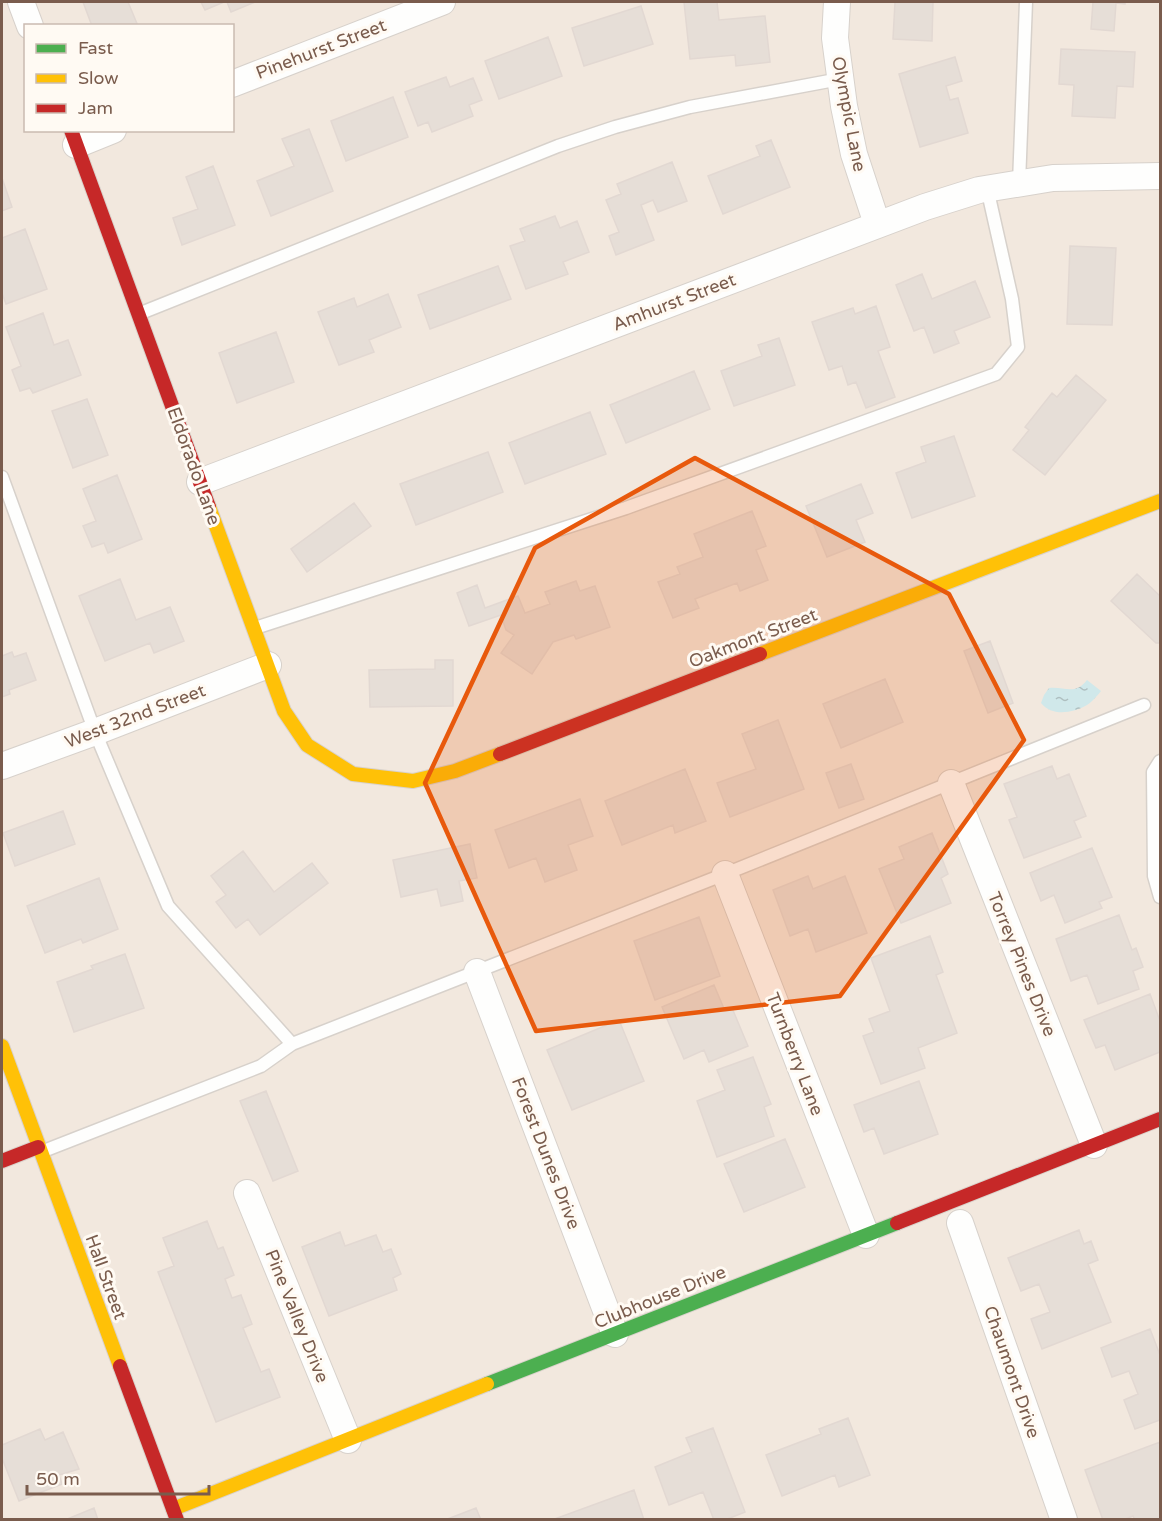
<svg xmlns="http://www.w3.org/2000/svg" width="1162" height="1521" viewBox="0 0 1162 1521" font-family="'Varela Round',sans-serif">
  <defs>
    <pattern id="water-ripples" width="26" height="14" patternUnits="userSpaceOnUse" patternTransform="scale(1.5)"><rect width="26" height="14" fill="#d0e8ea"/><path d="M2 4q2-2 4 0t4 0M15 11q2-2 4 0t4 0" fill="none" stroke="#aebfc0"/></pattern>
  </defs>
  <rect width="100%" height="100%" fill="#f9f5f0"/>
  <path fill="#f2e8de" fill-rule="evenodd" d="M 2,2 L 1160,2 L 1160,1519 L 2,1519 ZM 26,26 L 232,26 L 232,130 L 26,130 Z"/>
  <path fill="url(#water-ripples)" d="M 1087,680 L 1101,691 C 1097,696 1092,702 1087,705 C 1073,713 1052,717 1041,703 L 1044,695 L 1049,688 C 1064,686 1075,696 1087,680 Z"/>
  <path fill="#e6ded7" stroke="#e2d8d2" stroke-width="1.5" d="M 83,2 L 128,2 L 138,26 L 92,26 Z
    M 201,2 L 224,2 L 205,10 Z
    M 227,2 L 255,2 L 231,12 Z
    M 684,2 L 717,2 L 719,20 L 765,16 L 770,62 L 736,66 L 735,55 L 690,59 Z
    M 895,2 L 933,2 L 932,41 L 893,39 Z
    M 1093,2 L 1125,2 L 1125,4 L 1116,3 L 1114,31 L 1091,29 Z
    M 641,6 L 653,44 L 584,66 L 572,28 Z
    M 548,37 L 562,76 L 499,99 L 485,61 Z
    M 1061,49 L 1135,52 L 1133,87 L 1117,86 L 1115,118 L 1072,116 L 1074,85 L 1059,84 Z
    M 955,57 L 962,81 L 946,86 L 950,100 L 958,98 L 968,133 L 920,147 L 899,74 Z
    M 446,77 L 450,87 L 473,78 L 482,100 L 469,105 L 473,116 L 432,132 L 428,122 L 418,126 L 405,92 Z
    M 393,97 L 408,137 L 346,161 L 331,121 Z
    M 309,129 L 333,191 L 271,216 L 257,181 L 294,166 L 282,139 Z
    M 771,140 L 790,187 L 723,214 L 708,176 L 760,156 L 756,146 Z
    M 672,162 L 687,201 L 658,212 L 653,200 L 641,205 L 654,240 L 616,255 L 609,236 L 619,232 L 606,200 L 621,194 L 617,184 Z
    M 213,166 L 235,225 L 182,245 L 173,218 L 198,209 L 186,177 Z
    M 2,178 L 12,207 L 2,211 Z
    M 555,216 L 560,228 L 577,221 L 589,252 L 563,262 L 568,274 L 526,289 L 510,246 L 525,241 L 520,229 Z
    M 25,229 L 47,289 L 6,304 L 2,293 L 2,238 Z
    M 1070,246 L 1116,248 L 1112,325 L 1067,324 Z
    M 498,266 L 511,299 L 430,329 L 418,295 Z
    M 922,274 L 932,299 L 975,281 L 990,317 L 954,331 L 959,343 L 934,353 L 924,327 L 914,331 L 896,285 Z
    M 388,294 L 401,327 L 369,340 L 374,352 L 339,365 L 318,312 L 354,298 L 357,307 Z
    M 876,306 L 890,347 L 878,351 L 895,397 L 866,408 L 856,382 L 848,385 L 842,366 L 829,370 L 812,322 L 853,308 L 855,314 Z
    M 43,313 L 54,345 L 68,340 L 81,375 L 33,393 L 30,388 L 20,391 L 12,370 L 21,366 L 6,327 Z
    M 276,332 L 294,382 L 237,403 L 219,353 Z
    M 779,338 L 795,385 L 734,406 L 721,371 L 762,356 L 758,345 Z
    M 694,371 L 710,409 L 626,443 L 610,405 Z
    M 1076,375 L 1106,400 L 1045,475 L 1013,450 L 1029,430 L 1025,427 L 1052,393 L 1057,397 Z
    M 87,399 L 108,455 L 73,468 L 52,411 Z
    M 590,412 L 606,454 L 525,484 L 509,443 Z
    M 954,436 L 975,496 L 912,518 L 896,473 L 926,462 L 921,447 Z
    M 488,452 L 503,492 L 416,525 L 400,484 Z
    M 117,475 L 142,539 L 108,553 L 104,543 L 92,547 L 83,526 L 96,521 L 83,489 Z
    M 861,484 L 873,513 L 856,520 L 865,542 L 827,557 L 806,506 Z
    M 354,503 L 371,526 L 307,572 L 291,549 Z
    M 752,511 L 766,546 L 756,550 L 768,580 L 740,591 L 737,583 L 695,599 L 699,608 L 673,618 L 658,582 L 680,574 L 677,567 L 703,557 L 694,534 Z
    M 1137,574 L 1160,596 L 1160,643 L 1156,643 L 1111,601 Z
    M 120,579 L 136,620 L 170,607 L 184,641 L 154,653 L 150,643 L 105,661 L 79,596 Z
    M 576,581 L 580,591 L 595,586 L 610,627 L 576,639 L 574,635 L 553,642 L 532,674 L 501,653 L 514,635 L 506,630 L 501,615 L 469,626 L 457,593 L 477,585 L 485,608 L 518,596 L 525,613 L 550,604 L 545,592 Z
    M 990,641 L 1013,703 L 988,713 L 964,651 Z
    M 12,652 L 14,657 L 26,653 L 36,680 L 9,690 L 10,694 L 2,697 L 2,656 Z
    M 435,660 L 453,660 L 453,706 L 370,707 L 369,670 L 435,669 Z
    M 885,679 L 903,722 L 841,748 L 823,704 Z
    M 778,720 L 804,789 L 730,817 L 717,783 L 756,769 L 742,734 Z
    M 851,764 L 864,799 L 839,808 L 826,773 Z
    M 1052,766 L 1057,779 L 1069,774 L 1086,816 L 1074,821 L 1081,837 L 1024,858 L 1009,820 L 1017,817 L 1004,784 Z
    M 685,769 L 706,821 L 675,833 L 673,825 L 622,845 L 605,801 Z
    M 580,799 L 593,836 L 568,845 L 577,870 L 545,882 L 536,858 L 509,868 L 495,830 Z
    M 63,811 L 75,844 L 15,866 L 3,833 Z
    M 932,833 L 948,874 L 941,878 L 951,903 L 901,923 L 879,869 L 904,859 L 899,847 Z
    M 470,844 L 477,878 L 459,881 L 463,901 L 441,906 L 437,889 L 401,897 L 393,860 Z
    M 1092,848 L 1112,897 L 1099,902 L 1102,908 L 1065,923 L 1054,895 L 1041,901 L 1030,873 Z
    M 243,851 L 274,892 L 312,863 L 328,883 L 260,935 L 248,919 L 236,928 L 216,902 L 226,895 L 211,876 Z
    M 808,876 L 813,889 L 845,876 L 867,933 L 816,952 L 808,929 L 790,936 L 773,890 Z
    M 99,878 L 118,929 L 83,943 L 81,939 L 45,953 L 27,906 Z
    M 1119,915 L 1132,950 L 1136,948 L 1143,967 L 1133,971 L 1139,989 L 1098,1004 L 1087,975 L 1071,981 L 1056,939 Z
    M 699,917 L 720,976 L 655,1000 L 634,941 Z
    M 930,936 L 943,972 L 936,975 L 957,1033 L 918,1048 L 925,1068 L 881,1084 L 863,1036 L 874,1032 L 869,1019 L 890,1011 L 871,958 Z
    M 125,954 L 144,1008 L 74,1032 L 57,982 L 93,969 L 91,966 Z
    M 714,985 L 725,1011 L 732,1008 L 748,1046 L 709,1062 L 704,1050 L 684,1059 L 662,1007 Z
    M 1150,994 L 1160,1021 L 1160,1052 L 1115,1070 L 1105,1045 L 1096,1048 L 1084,1020 Z
    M 619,1020 L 644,1081 L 572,1110 L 547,1050 Z
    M 753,1057 L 771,1104 L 764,1107 L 774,1136 L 717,1157 L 697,1101 L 725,1090 L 717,1070 Z
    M 919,1081 L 938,1134 L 884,1154 L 874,1128 L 864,1132 L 854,1105 Z
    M 266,1091 L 298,1171 L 273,1181 L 240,1101 Z
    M 785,1139 L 805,1187 L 744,1212 L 724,1164 Z
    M 207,1221 L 218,1249 L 223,1247 L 234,1275 L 225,1279 L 232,1298 L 241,1295 L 252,1324 L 243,1328 L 261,1372 L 269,1369 L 280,1397 L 216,1422 L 158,1272 L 174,1266 L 163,1238 Z
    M 1079,1230 L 1084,1244 L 1091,1241 L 1098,1260 L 1088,1264 L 1111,1322 L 1042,1349 L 1031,1319 L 1050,1312 L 1039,1284 L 1021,1291 L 1008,1258 Z
    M 340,1232 L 345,1246 L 376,1235 L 383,1252 L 391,1249 L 401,1274 L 393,1278 L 397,1290 L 329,1316 L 302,1247 Z
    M 1150,1329 L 1160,1355 L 1160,1420 L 1135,1429 L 1124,1400 L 1138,1394 L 1129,1371 L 1112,1377 L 1101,1348 Z
    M 848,1418 L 870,1475 L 839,1487 L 835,1475 L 782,1496 L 766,1455 L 821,1434 L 819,1429 Z
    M 713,1428 L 745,1512 L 725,1520 L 714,1520 L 703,1492 L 669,1505 L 655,1467 L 692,1452 L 686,1438 Z
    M 40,1429 L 45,1440 L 63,1432 L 79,1469 L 59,1475 L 62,1484 L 19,1501 L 2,1458 L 2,1445 Z
    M 1160,1442 L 1160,1520 L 1135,1520 L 1133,1516 L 1123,1520 L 1103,1520 L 1085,1470 Z
    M 634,1490 L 644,1520 L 552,1520 Z
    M 94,1508 L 98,1520 L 65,1520 Z
    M 476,1508 L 481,1520 L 445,1520 Z"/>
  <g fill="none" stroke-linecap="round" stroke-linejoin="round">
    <defs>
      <path id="lane" d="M 1019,183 L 1026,2
        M 141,313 L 558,146 L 615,127 L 690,107 L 840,79
        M 2,477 L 95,732 L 168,906 L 292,1044 L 725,874 L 1144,705
        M 255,628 L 626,508 L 996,374 L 1018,347 L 1012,299 L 987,188
        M 1160,761 L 1153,772 L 1154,876 L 1160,897
        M 41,1152 L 261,1066 L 292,1044"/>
      <path id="street" d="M 21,2 L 30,26
        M 837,2 L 835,38 L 844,106 L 854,154 L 877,224
        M 232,84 L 442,2
        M 76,145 L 113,130
        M 200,482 L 925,207 L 979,190 L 1053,178 L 1160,176
        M 2,766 L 95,732 L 268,665
        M 951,783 L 1094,1145
        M 725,874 L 866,1235
        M 477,972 L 615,1334
        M 247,1193 L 348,1440
        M 960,1223 L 1064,1520"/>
      <path id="fast" d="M 487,1384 L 897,1223"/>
      <path id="slow" d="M 209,507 L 284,711 L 307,745 L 353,774 L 413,781 L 455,771 L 500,754
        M 760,654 L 1160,501
        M 2,1046 L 120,1366
        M 173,1509 L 487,1384"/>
      <path id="jam" d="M 71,130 L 209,507
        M 500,754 L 760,654
        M 2,1161 L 38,1147
        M 897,1223 L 1160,1119
        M 120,1366 L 177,1520"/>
    </defs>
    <use href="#lane" stroke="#d7d1cb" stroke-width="15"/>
    <use href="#street" stroke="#d7d1cb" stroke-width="28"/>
    <use href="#fast" stroke="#d9d2cb" stroke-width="16"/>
    <use href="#slow" stroke="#d9d2cb" stroke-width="16"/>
    <use href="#jam" stroke="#d9d2cb" stroke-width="16"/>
    <use href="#lane" stroke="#fefefd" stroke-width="12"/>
    <use href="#street" stroke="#fefefd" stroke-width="26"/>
    <use href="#fast" stroke="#4caf50" stroke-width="14"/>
    <use href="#slow" stroke="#ffc107" stroke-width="14"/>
    <use href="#jam" stroke="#c62828" stroke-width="14"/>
  </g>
  <path fill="#e8590c" fill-opacity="0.2" stroke="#e8590c" stroke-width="4.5" stroke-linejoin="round" d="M 695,458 L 949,594 L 1024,740 L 840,996 L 536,1031 L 425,783 L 535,548 Z"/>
  <g text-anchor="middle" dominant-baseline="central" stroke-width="6" stroke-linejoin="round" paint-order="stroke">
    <g font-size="18" fill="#7a5c4d" stroke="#fffaf3">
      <text transform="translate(321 49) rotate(-21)">Pinehurst Street</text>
      <text transform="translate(849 114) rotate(79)">Olympic Lane</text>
      <text transform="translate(674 302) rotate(-21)">Amhurst Street</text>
      <text transform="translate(194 466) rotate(70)">Eldorado Lane</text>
      <text transform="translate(753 638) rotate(-21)">Oakmont Street</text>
      <text transform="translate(135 716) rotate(-21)">West 32nd Street</text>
      <text transform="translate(1022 964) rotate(68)">Torrey Pines Drive</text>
      <text transform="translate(795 1054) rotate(69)">Turnberry Lane</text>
      <text transform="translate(546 1153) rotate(69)">Forest Dunes Drive</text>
      <text transform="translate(106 1277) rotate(70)">Hall Street</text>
      <text transform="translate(660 1297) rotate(-22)">Clubhouse Drive</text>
      <text transform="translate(297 1316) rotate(68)">Pine Valley Drive</text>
      <text transform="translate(1012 1372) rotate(71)">Chaumont Drive</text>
    </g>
  </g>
  <rect width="1162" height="1521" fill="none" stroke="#7a5c4d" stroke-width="6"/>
  <rect x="24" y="24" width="210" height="108" fill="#fffaf3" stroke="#cabbb1" stroke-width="1.5"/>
  <rect x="36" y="44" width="30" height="9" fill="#4caf50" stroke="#cabbb1" stroke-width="1.5"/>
  <text x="78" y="54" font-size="18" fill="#7a5c4d">Fast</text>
  <rect x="36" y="74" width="30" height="9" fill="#ffc107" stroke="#cabbb1" stroke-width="1.5"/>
  <text x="78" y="84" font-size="18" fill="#7a5c4d">Slow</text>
  <rect x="36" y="104" width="30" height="9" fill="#c62828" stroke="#cabbb1" stroke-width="1.5"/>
  <text x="78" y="114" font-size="18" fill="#7a5c4d">Jam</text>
  <path d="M27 1485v9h182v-9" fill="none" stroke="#7a5c4d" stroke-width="3"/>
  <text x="36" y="1485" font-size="18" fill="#7a5c4d" stroke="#fffaf3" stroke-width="4.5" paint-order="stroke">50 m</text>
</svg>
